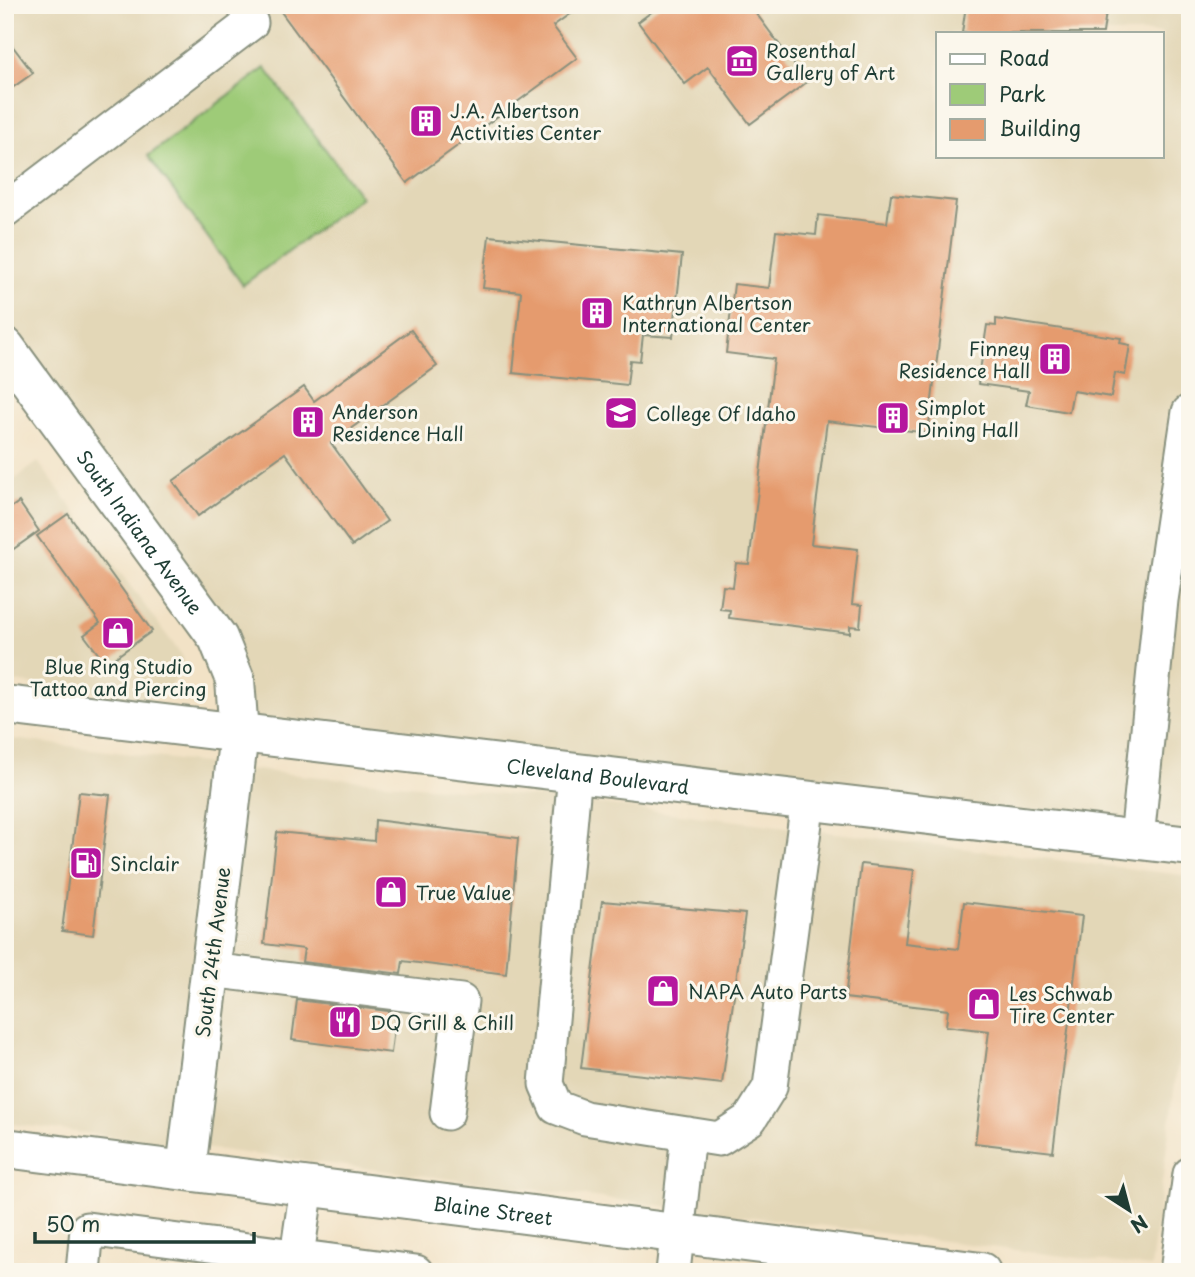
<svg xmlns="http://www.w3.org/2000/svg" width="1195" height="1277" viewBox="0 0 1195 1277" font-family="'Playpen Sans',sans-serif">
  <rect width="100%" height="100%" fill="#fbf7ec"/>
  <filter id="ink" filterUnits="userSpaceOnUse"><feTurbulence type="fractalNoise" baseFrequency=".0143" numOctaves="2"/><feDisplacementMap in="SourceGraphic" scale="14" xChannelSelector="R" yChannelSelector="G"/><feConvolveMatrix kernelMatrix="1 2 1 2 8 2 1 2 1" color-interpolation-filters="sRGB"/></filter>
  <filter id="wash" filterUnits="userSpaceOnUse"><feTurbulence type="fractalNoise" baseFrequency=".00686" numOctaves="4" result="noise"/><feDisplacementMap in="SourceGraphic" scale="28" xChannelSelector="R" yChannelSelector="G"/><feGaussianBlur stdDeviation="1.57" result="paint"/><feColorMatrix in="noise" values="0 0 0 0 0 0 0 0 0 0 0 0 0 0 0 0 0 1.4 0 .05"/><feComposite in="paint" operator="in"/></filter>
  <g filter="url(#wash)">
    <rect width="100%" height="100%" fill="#f2e2c6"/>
    <path fill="#e3d7b7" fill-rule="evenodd" d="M 5,5 L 1190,5 L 1190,846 L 239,734 L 235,680 L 5,347 ZM 938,33 L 1162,33 L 1162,156 L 938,156 Z
      M 38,462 L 183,657 L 180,673 L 170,687 L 158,695 L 141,697 L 5,681 L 5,487 Z
      M 5,738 L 289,774 L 556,799 L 1190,876 L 1190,969 L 1151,1267 L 5,1123 Z"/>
    <path fill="#9ecb78" stroke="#5e8456" stroke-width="2" d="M 265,68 L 361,197 L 243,285 L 148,156 Z"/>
    <g id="blocks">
      <path fill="#e59b6e" d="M 276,5 L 582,5 L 553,26 L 577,58 L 407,183 Z
        M 661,5 L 750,5 L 807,82 L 750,124 L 708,67 L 685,84 L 638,22 Z
        M 966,5 L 1107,5 L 1103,33 L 962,33 Z
        M 5,36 L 33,73 L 5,93 Z
        M 891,194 L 956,201 L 928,433 L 827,421 L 811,544 L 858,549 L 852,604 L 862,605 L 860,627 L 850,626 L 850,633 L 729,618 L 730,610 L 720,609 L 723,586 L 733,587 L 736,563 L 749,564 L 774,359 L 726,353 L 734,284 L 769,288 L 776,231 L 816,235 L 818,215 L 887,223 Z
        M 489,236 L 682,255 L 673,337 L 643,335 L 640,361 L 630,360 L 627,385 L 513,373 L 521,292 L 483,288 Z
        M 996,319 L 1121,338 L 1120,343 L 1130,345 L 1125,375 L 1115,373 L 1111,397 L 1073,391 L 1069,412 L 1026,405 L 1029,391 L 978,384 L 987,325 L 996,326 Z
        M 411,330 L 437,366 L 331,443 L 387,521 L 352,546 L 285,453 L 198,516 L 173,481 L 304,387 L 314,401 Z
        M 19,502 L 39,531 L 5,555 L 5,512 Z
        M 68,514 L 152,631 L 106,664 L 84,635 L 100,623 L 37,536 Z
        M 79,792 L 110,795 L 93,935 L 62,931 Z
        M 375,820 L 518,838 L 506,974 L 403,961 L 401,974 L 302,962 L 304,949 L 264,944 L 277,832 L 374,841 Z
        M 861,864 L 914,870 L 905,943 L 958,949 L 964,902 L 1082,916 L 1053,1152 L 975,1143 L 989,1031 L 946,1026 L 948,1010 L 845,998 Z
        M 602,901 L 745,914 L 722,1084 L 581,1068 Z
        M 297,1000 L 396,1012 L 391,1053 L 292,1040 Z"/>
    </g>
  </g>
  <g filter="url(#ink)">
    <use href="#blocks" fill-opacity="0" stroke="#88907d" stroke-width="2"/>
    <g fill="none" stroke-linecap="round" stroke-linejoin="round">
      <defs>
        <path id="minor" d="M 5,210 L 251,23 L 244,5
          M 575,773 L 546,1084 L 556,1107 L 585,1118 L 719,1139 L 750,1119 L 770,1087 L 808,800
          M 1137,839 L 1161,600 L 1189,412
          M 210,970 L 461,1001 L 447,1113
          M 297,1256 L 307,1186
          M 83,1272 L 87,1229 L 416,1272
          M 673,1272 L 688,1134
          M 1177,1272 L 1190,1174"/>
        <g id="major">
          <path id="s1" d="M 5,347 L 218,638 L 235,680 L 239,734 L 186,1170"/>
          <path id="s2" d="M 5,705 L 1190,846"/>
          <path id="s3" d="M 5,1148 L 981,1272"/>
        </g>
      </defs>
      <use href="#minor" stroke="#88907d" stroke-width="37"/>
      <use href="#major" stroke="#88907d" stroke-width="42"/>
      <use href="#minor" stroke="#fff" stroke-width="33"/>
      <use href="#major" stroke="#fff" stroke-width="38"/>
    </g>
  </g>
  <defs>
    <symbol id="museum-square" viewBox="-11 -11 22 22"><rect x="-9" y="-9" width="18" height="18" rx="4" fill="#b5179e" stroke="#fbf7ec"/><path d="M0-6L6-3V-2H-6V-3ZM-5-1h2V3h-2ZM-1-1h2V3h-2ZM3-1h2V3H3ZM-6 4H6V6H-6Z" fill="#fff"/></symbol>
    <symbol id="building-square" viewBox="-11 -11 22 22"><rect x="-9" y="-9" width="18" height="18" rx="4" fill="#b5179e" stroke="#fbf7ec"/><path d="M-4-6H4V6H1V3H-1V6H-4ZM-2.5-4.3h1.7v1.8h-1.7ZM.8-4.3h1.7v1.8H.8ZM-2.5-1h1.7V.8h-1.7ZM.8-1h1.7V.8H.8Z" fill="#fff"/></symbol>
    <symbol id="university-square" viewBox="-11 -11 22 22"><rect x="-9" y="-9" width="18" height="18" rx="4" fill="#b5179e" stroke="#fbf7ec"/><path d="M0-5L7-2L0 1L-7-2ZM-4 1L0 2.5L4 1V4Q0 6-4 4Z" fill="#fff"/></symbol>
    <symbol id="shop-square" viewBox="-11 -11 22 22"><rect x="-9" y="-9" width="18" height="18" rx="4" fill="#b5179e" stroke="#fbf7ec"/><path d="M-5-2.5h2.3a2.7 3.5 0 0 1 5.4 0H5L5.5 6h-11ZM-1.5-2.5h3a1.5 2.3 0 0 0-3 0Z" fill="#fff"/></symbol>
    <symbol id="fuel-square" viewBox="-11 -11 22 22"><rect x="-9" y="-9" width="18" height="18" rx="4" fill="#b5179e" stroke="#fbf7ec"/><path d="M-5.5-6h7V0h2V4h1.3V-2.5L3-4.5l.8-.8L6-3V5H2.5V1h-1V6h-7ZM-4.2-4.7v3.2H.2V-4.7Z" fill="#fff"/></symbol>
    <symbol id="restaurant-square" viewBox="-11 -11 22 22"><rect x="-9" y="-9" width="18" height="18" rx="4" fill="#b5179e" stroke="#fbf7ec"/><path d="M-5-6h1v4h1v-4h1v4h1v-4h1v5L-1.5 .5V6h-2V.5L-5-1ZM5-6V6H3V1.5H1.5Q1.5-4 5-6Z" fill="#fff"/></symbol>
  </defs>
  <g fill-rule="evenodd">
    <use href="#museum-square" x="723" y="42" width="38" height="38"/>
    <use href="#building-square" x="407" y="102" width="38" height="38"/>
    <use href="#building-square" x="578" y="294" width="38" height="38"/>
    <use href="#building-square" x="1036" y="340" width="38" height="38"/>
    <use href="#university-square" x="602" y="394" width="38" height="38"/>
    <use href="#building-square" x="874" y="399" width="38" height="38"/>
    <use href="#building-square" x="289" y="403" width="38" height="38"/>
    <use href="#shop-square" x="99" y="614" width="38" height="38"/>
    <use href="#fuel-square" x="67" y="844" width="38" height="38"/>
    <use href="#shop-square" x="372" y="873" width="38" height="38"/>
    <use href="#shop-square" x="644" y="972" width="38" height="38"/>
    <use href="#shop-square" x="965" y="985" width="38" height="38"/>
    <use href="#restaurant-square" x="326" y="1003" width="38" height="38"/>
  </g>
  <g text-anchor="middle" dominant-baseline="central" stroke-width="6" stroke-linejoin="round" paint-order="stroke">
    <g font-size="19" fill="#1f3d34" stroke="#fbf7ec" text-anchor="start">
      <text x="766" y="50">Rosenthal<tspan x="766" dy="22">Gallery of Art</tspan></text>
      <text x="450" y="110">J.A. Albertson<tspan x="450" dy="22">Activities Center</tspan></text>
      <text x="622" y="302">Kathryn Albertson<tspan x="622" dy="22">International Center</tspan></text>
      <text x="1030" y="348" text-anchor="end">Finney<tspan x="1030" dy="22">Residence Hall</tspan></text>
      <text x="917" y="407">Simplot<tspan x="917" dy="22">Dining Hall</tspan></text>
      <text x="332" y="411">Anderson<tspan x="332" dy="22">Residence Hall</tspan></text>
      <text x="646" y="413">College Of Idaho</text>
      <text x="118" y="666" text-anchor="middle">Blue Ring Studio<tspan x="118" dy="22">Tattoo and Piercing</tspan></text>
      <text x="110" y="863">Sinclair</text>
      <text x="416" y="892">True Value</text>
      <text x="688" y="991">NAPA Auto Parts</text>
      <text x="1009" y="993">Les Schwab<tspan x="1009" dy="22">Tire Center</tspan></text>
      <text x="370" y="1022">DQ Grill &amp; Chill</text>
    </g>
    <g font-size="19" fill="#1f3d34" stroke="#fbf7ec">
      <text stroke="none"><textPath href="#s1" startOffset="229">South Indiana Avenue</textPath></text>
      <text stroke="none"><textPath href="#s2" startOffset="597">Cleveland Boulevard</textPath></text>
      <text transform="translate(212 952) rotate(-83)">South 24th Avenue</text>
      <text stroke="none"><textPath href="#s3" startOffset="492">Blaine Street</textPath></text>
    </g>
  </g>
  <rect width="1195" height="1277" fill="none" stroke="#fbf7ec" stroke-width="28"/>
  <rect x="936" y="32" width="228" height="126" fill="#fbf7ec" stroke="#a3ada2" stroke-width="2"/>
  <rect x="950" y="54" width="35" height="10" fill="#ffffff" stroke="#a3ada2" stroke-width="2"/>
  <text x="999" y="66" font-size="21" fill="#1f3d34">Road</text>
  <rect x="950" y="84" width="35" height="21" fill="#9ecb78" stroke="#a3ada2" stroke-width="2"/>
  <text x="999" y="102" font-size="21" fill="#1f3d34">Park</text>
  <rect x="950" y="119" width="35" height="21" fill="#e59b6e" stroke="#a3ada2" stroke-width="2"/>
  <text x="999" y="136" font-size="21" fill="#1f3d34">Building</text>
  <g transform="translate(1129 1210) rotate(144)" stroke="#fbf7ec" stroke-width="5" paint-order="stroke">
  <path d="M0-5L12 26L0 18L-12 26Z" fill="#1f3d34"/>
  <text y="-10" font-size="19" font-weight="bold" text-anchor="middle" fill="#1f3d34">N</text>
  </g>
  <path d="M35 1232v10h219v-10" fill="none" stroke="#1f3d34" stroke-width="3.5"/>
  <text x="46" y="1232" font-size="21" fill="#1f3d34" stroke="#fbf7ec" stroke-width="5" paint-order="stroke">50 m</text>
</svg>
